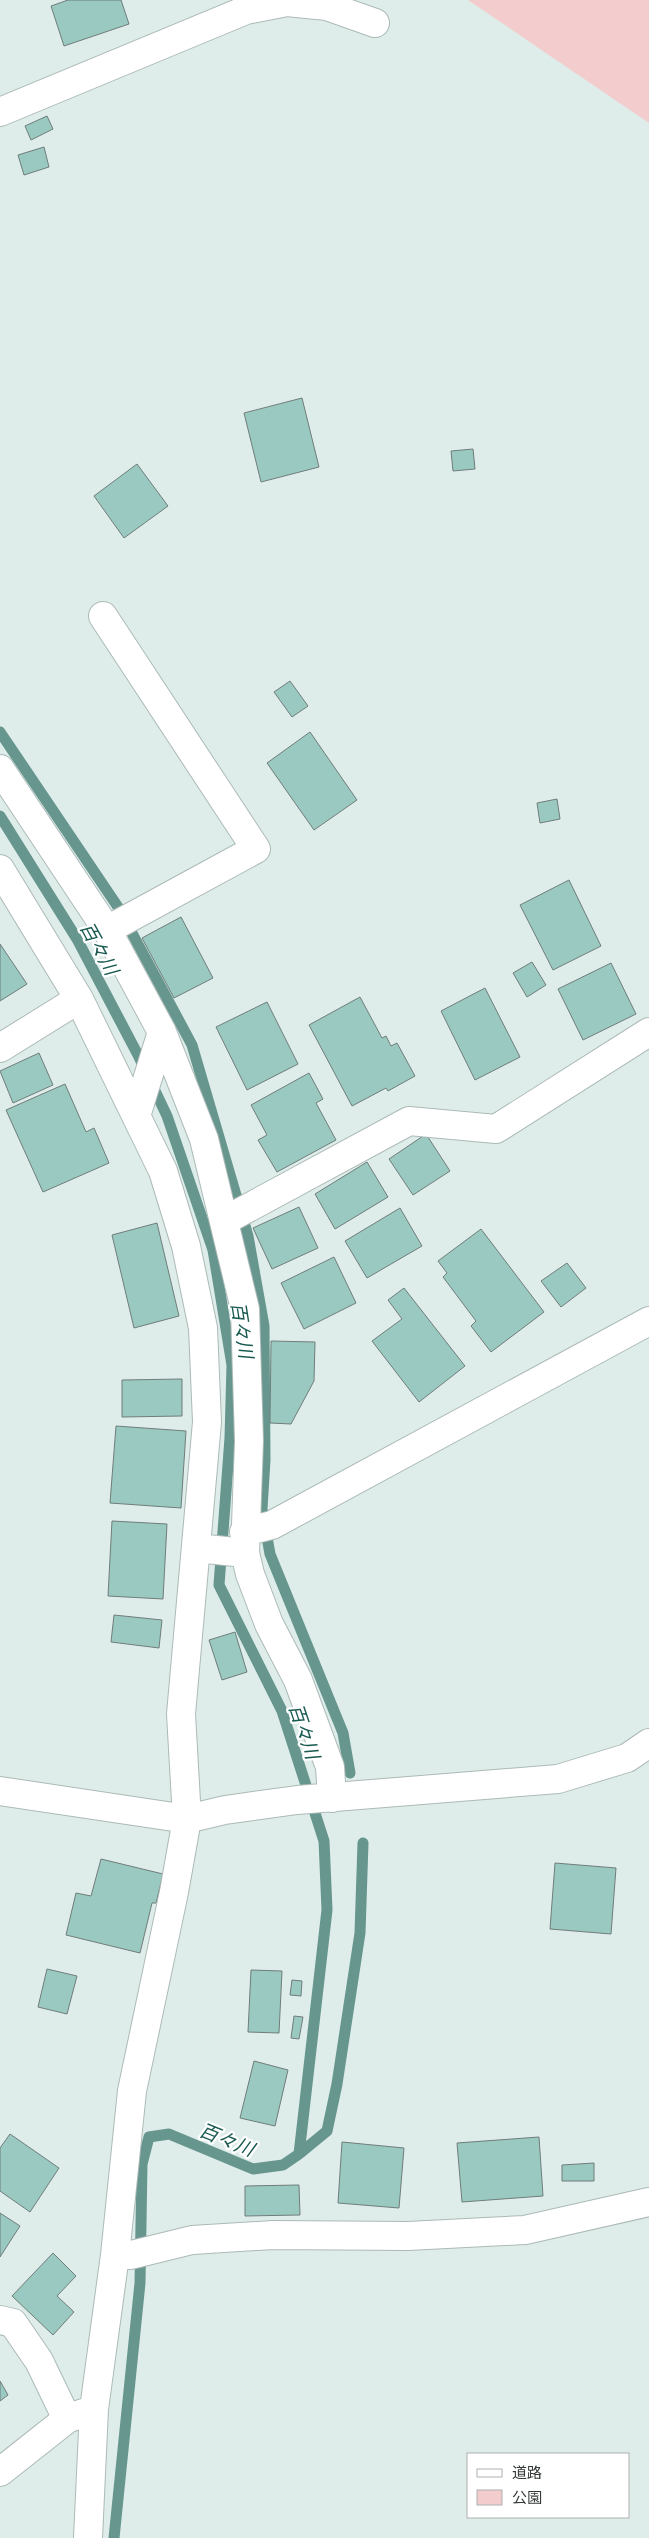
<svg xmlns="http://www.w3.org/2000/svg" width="649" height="2538" viewBox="0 0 649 2538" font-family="'Exo 2','Noto Sans JP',sans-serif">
  <rect width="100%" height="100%" fill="#deedea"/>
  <path fill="#f3cccd" d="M 468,0 L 649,0 L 649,123 Z"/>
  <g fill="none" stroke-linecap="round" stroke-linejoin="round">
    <path stroke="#67968e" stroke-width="11" d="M 0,732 L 118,907 L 192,1045 L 248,1236 L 264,1326 L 265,1460 L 262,1509 L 270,1554 L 343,1733 L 350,1773
      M 0,816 L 77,939 L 138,1055 L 167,1116 L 213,1250 L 232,1365 L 230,1438 L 219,1585 L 282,1711 L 324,1841 L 327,1910 L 299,2154 L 283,2165 L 253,2169 L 169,2134 L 149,2137 L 142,2164 L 140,2283 L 114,2538
      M 299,2154 L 327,2131 L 337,2084 L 360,1933 L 363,1843"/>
  </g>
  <path fill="#99c9c0" stroke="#707d7a" d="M 68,0 L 121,0 L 129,24 L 64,46 L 51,6 Z
    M 47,116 L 53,129 L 31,140 L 25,126 Z
    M 44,147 L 49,167 L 24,175 L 18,155 Z
    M 302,398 L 319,467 L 261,482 L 244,413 Z
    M 473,449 L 475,469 L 453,471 L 451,451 Z
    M 137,464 L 168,506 L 124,538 L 94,496 Z
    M 290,681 L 308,706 L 292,717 L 274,692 Z
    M 310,732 L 357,800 L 314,830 L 267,763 Z
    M 557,799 L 560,819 L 540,823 L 537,803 Z
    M 569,880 L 601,946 L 553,970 L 520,905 Z
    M 181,917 L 213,978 L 174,998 L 142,938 Z
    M 0,944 L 27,984 L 0,1001 Z
    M 532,962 L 546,985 L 527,997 L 513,973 Z
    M 611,963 L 636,1014 L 583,1040 L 558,989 Z
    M 485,988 L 520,1057 L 475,1080 L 441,1011 Z
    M 360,997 L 382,1038 L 386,1036 L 391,1046 L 397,1043 L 415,1076 L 388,1091 L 386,1088 L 352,1106 L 309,1025 Z
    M 267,1002 L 298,1064 L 247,1090 L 216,1027 Z
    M 39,1053 L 53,1085 L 13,1103 L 0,1071 Z
    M 309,1073 L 323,1099 L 316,1103 L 336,1140 L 277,1172 L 258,1140 L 267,1135 L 251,1105 Z
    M 65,1084 L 86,1132 L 94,1128 L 109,1163 L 43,1192 L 6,1110 Z
    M 426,1134 L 450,1171 L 413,1195 L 389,1159 Z
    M 367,1162 L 388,1197 L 335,1229 L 315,1194 Z
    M 299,1207 L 318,1248 L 272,1269 L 253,1228 Z
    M 400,1208 L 422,1246 L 367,1278 L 345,1241 Z
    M 157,1223 L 179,1316 L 134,1328 L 112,1235 Z
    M 481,1229 L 544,1312 L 491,1352 L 471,1326 L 476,1321 L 443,1277 L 447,1273 L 438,1261 Z
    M 334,1257 L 356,1303 L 304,1329 L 281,1283 Z
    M 567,1263 L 586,1288 L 561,1307 L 541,1281 Z
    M 404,1288 L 465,1366 L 419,1402 L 372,1341 L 402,1319 L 388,1300 Z
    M 271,1341 L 315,1342 L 314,1381 L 291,1424 L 270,1423 Z
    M 182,1379 L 182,1416 L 122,1417 L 122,1380 Z
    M 116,1426 L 186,1431 L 181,1508 L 110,1503 Z
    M 112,1521 L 167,1524 L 163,1599 L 108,1596 Z
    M 114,1615 L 162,1620 L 159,1648 L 111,1642 Z
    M 235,1632 L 247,1672 L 222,1680 L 209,1640 Z
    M 101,1859 L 163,1874 L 156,1903 L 152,1903 L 140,1953 L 66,1935 L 76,1893 L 91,1896 Z
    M 555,1863 L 616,1868 L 611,1934 L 550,1929 Z
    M 47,1969 L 77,1976 L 67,2014 L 38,2007 Z
    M 251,1970 L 282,1971 L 279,2033 L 248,2032 Z
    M 292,1980 L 302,1981 L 301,1996 L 290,1995 Z
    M 294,2016 L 303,2017 L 299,2039 L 291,2038 Z
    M 254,2061 L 288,2070 L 275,2126 L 240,2118 Z
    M 10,2134 L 59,2168 L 30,2212 L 0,2191 L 0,2148 Z
    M 539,2137 L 543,2196 L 462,2202 L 457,2143 Z
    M 342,2142 L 404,2148 L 399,2208 L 338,2203 Z
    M 594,2163 L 594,2181 L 562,2181 L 562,2165 Z
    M 299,2185 L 300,2215 L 245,2216 L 245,2186 Z
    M 0,2213 L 20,2226 L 0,2257 Z
    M 53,2253 L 76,2276 L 57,2296 L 74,2312 L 53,2335 L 12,2296 Z
    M 0,2381 L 8,2395 L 0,2401 Z"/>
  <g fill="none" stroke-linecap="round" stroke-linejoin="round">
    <defs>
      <path id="minor" d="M 0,112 L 246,10 L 287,2 L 327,6 L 375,23
        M 103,616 L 256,849 L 107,930
        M 0,769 L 107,930 L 162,1032 L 136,1116
        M 0,869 L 79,999
        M 162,1032 L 204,1139 L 245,1309 L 249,1441 L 245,1553 L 250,1574 L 269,1624 L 298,1680 L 330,1767 L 332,1798
        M 0,1048 L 79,999 L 163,1171 L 186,1246 L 203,1328 L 207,1422 L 181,1714 L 187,1819 L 174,1892 L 132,2091 L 115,2255 L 94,2409 L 88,2538
        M 224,1221 L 409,1121 L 496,1129 L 649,1032
        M 244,1532 L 272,1525 L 649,1321
        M 197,1548 L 245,1553
        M 0,1791 L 187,1819 L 225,1810 L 297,1800 L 558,1779 L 627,1758 L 649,1743
        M 115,2255 L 131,2255 L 192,2240 L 273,2235 L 408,2236 L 525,2230 L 649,2202
        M 0,2320 L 13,2323 L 39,2361 L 67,2419
        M 0,2472 L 67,2419 L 83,2413"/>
    </defs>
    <use href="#minor" stroke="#acbab7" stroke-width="30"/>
    <use href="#minor" stroke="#fff" stroke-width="28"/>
  </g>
  <g text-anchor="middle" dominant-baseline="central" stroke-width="4.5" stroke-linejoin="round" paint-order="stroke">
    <g font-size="19" font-style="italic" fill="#195a51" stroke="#fff">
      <text transform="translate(100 948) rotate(61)">百々川</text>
      <text transform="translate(243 1330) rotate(81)">百々川</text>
      <text transform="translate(305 1731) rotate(71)">百々川</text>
      <text transform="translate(227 2139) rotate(22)">百々川</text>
    </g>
  </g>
  <rect x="467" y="2453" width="162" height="65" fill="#ffffff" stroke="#aeb0b0"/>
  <rect x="477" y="2469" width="25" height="8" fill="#ffffff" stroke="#aeb0b0"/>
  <text x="512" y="2478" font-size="15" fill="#343a39">道路</text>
  <rect x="477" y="2490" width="25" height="15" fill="#f3cccd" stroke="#aeb0b0"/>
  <text x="512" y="2503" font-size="15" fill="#343a39">公園</text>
</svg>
